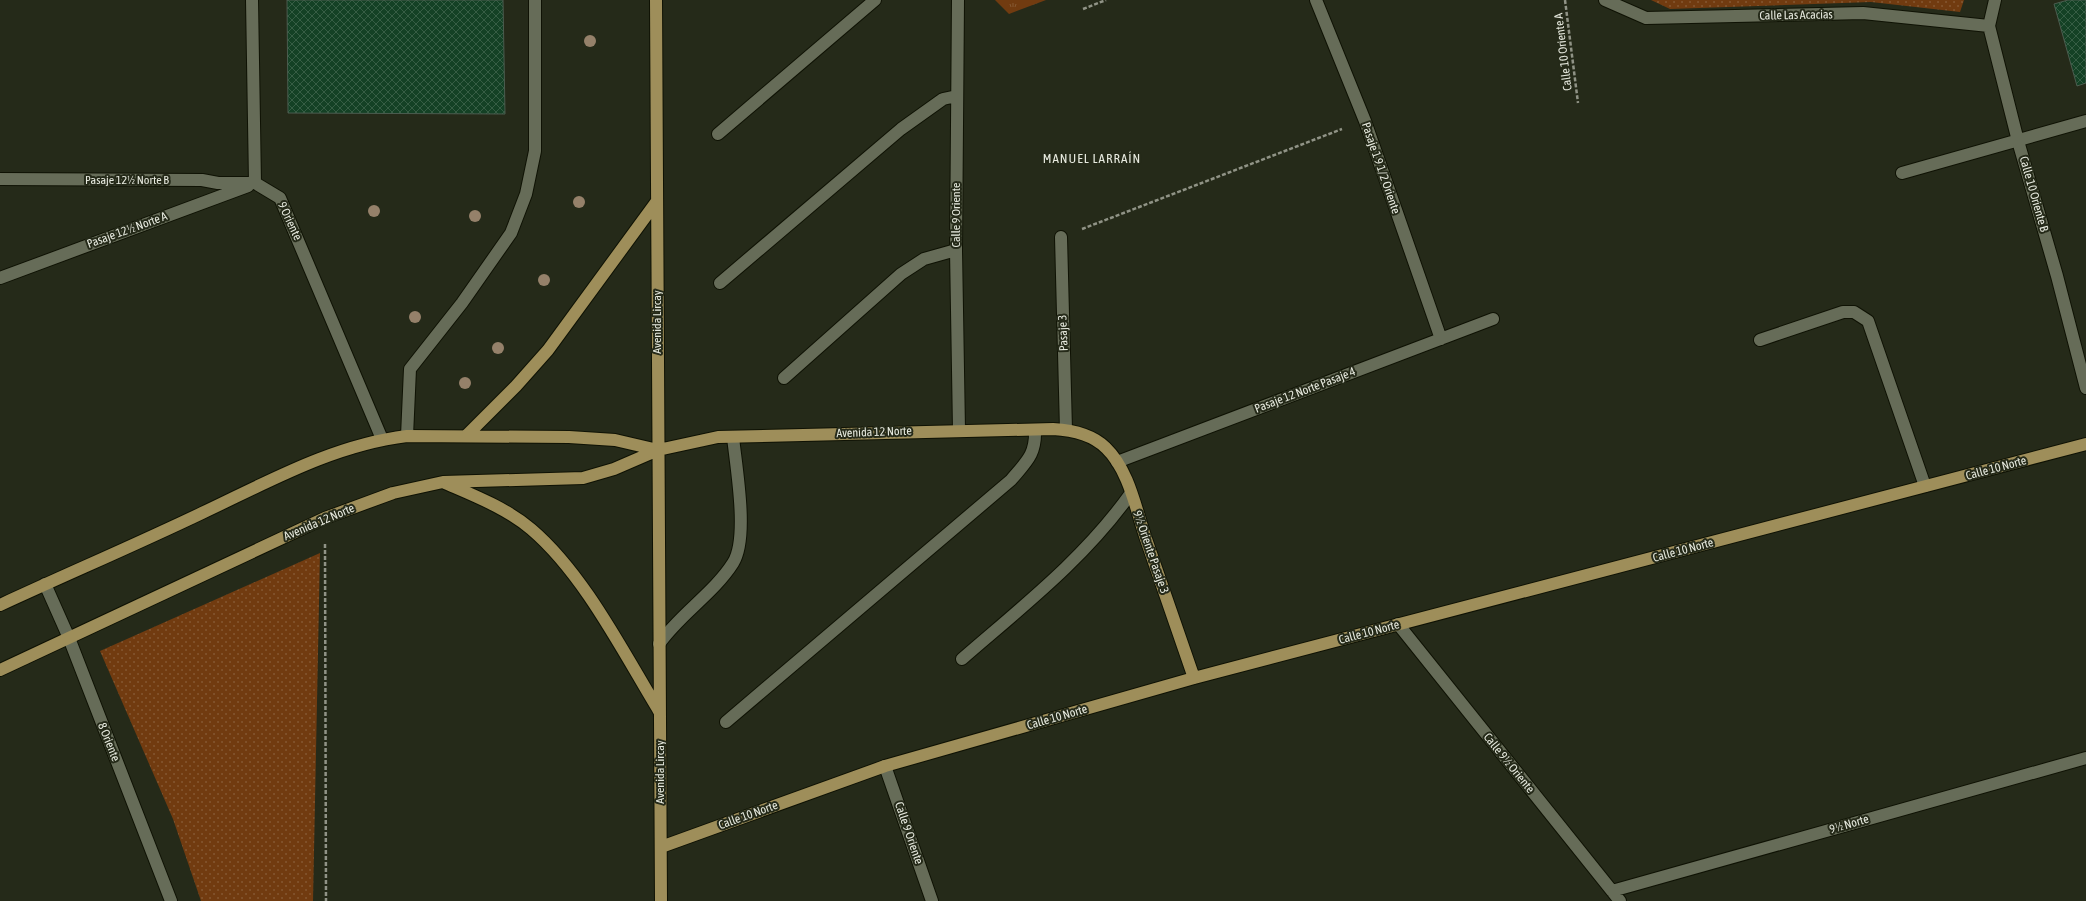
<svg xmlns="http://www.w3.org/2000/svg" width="2086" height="901" viewBox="0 0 2086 901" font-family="'Asap Condensed',sans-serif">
  <defs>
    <pattern id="grass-tufts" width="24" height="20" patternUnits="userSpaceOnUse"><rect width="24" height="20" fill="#713b10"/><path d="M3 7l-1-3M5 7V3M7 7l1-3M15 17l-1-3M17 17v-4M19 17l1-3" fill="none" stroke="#855832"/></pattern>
    <pattern id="park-dots" width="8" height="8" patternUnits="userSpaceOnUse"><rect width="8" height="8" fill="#713b10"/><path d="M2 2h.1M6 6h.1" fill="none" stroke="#855832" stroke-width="1.8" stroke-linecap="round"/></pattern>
    <pattern id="building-cross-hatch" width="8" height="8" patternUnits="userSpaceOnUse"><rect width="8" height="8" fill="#144125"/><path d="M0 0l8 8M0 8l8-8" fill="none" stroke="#365d44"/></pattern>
  </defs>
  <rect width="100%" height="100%" fill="#252a19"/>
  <path fill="url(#grass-tufts)" d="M 995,0 L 1046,0 L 1009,14 Z"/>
  <path fill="url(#park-dots)" d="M 1651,0 L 1964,0 L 1960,12 L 1871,2 L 1670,9 Z
    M 320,553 L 313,901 L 201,901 L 173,819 L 100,651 Z"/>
  <path fill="url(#building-cross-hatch)" stroke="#4b5c4f" d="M 287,0 L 503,0 L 505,114 L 288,113 Z
    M 2068,0 L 2086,0 L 2086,83 L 2077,86 L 2054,4 Z"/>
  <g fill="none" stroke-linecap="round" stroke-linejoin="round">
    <defs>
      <path id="minor" d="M 252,0 L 255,183
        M 958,0 L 956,250 L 959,430
        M 1316,0 L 1365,121 L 1441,339
        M 1605,0 L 1646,18 L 1863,13 L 1989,26
        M 1995,0 L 1989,26 L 2018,141 L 2057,276 L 2086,388
        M 718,134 L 875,0
        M 1902,173 L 2086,121
        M 0,179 L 202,180 L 218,183 L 255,183 L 280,198 L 382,439
        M 1061,237 L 1066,430
        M 0,278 L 248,186
        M 720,283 L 901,129 L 943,99 L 957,96
        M 1760,340 L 1843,312 L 1854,312 L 1868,321 L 1925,486
        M 784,378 L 901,274 L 924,259 L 956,250
        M 407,436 L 410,369 L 462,303 L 511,233 L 526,194 L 535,151 L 535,0
        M 1117,462 L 1493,319
        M 45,584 L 69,638 L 171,901
        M 1398,624 L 1620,901
        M 659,644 C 679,615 714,593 733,563 C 749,538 736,467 733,437
        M 962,659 C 1023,606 1084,559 1131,493
        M 726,722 L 1011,480 C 1026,462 1036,455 1035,430
        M 885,766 L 932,901
        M 1612,891 L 2086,758"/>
      <path id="major" d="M 656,0 L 661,901
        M 466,436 L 516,386 L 548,350 L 657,201
        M 445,483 C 475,496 506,508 531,529 C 584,574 623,652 659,711
        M 0,605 C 67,574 135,545 202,513 C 268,482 333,445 407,436 L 569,437 L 615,440 L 658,450
        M 0,670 L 325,518 L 393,493 L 443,482 L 583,478 L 614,469 L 658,450 L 718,437 L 1053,429 C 1072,430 1092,434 1106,448 C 1129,470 1136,510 1146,539 C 1162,585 1178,632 1194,678
        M 661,847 L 885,766 L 1194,678 L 2086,444"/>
    </defs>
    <use href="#minor" stroke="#0f1204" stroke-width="14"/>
    <use href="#major" stroke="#0f1204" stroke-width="14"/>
    <path stroke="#909386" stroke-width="2.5" stroke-dasharray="4 2" stroke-linecap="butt" d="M 1565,0 L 1578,103
      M 1083,9 L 1106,0
      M 1082,229 L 1342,129
      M 325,544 L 326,901"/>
    <use href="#minor" stroke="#666c58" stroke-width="12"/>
    <use href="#major" stroke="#9e8e5a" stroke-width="12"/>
  </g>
  <g fill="#95816a">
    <circle cx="590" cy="41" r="6"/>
    <circle cx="579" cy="202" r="6"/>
    <circle cx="374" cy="211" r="6"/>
    <circle cx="475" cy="216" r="6"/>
    <circle cx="544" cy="280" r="6"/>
    <circle cx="415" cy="317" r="6"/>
    <circle cx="498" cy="348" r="6"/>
    <circle cx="465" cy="383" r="6"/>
  </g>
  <g text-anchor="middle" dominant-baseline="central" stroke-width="4" stroke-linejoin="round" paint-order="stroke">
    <g font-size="12" fill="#e7eadf" stroke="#252a19">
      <text transform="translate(1796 15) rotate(-1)">Calle Las Acacias</text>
      <text transform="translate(1563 52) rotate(-97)">Calle 10 Oriente A</text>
      <text transform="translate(1381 168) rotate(71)">Pasaje 1 9 1/2 Oriente</text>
      <text x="127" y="180">Pasaje 12½ Norte B</text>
      <text transform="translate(2034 194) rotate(74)">Calle 10 Oriente B</text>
      <text transform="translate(956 215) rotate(-90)">Calle 9 Oriente</text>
      <text transform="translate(290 221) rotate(65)">9 Oriente</text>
      <text transform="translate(127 230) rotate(-20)">Pasaje 12½ Norte A</text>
      <text transform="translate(657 322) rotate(-90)">Avenida Lircay</text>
      <text transform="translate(1063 333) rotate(-92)">Pasaje 3</text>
      <text transform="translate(1305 390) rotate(-21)">Pasaje 12 Norte Pasaje 4</text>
      <text transform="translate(874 432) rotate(-2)">Avenida 12 Norte</text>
      <text transform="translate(1996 468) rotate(-15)">Calle 10 Norte</text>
      <text transform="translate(319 522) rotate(-23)">Avenida 12 Norte</text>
      <text transform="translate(1683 550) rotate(-15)">Calle 10 Norte</text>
      <text transform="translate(1151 552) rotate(71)">9½ Oriente Pasaje 3</text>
      <text transform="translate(1369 632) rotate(-15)">Calle 10 Norte</text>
      <text transform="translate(1057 717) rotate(-16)">Calle 10 Norte</text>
      <text transform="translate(109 742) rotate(68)">8 Oriente</text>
      <text transform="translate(1509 763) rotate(51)">Calle 9½ Oriente</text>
      <text transform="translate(660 772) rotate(-90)">Avenida Lircay</text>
      <text transform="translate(748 815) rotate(-20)">Calle 10 Norte</text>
      <text transform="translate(1849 824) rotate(-16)">9½ Norte</text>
      <text transform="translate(909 833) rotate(71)">Calle 9 Oriente</text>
    </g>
    <g font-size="13" letter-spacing="1" fill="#e7eadf" stroke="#252a19">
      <text x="1092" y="158">MANUEL LARRAÍN</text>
    </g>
  </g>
</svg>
